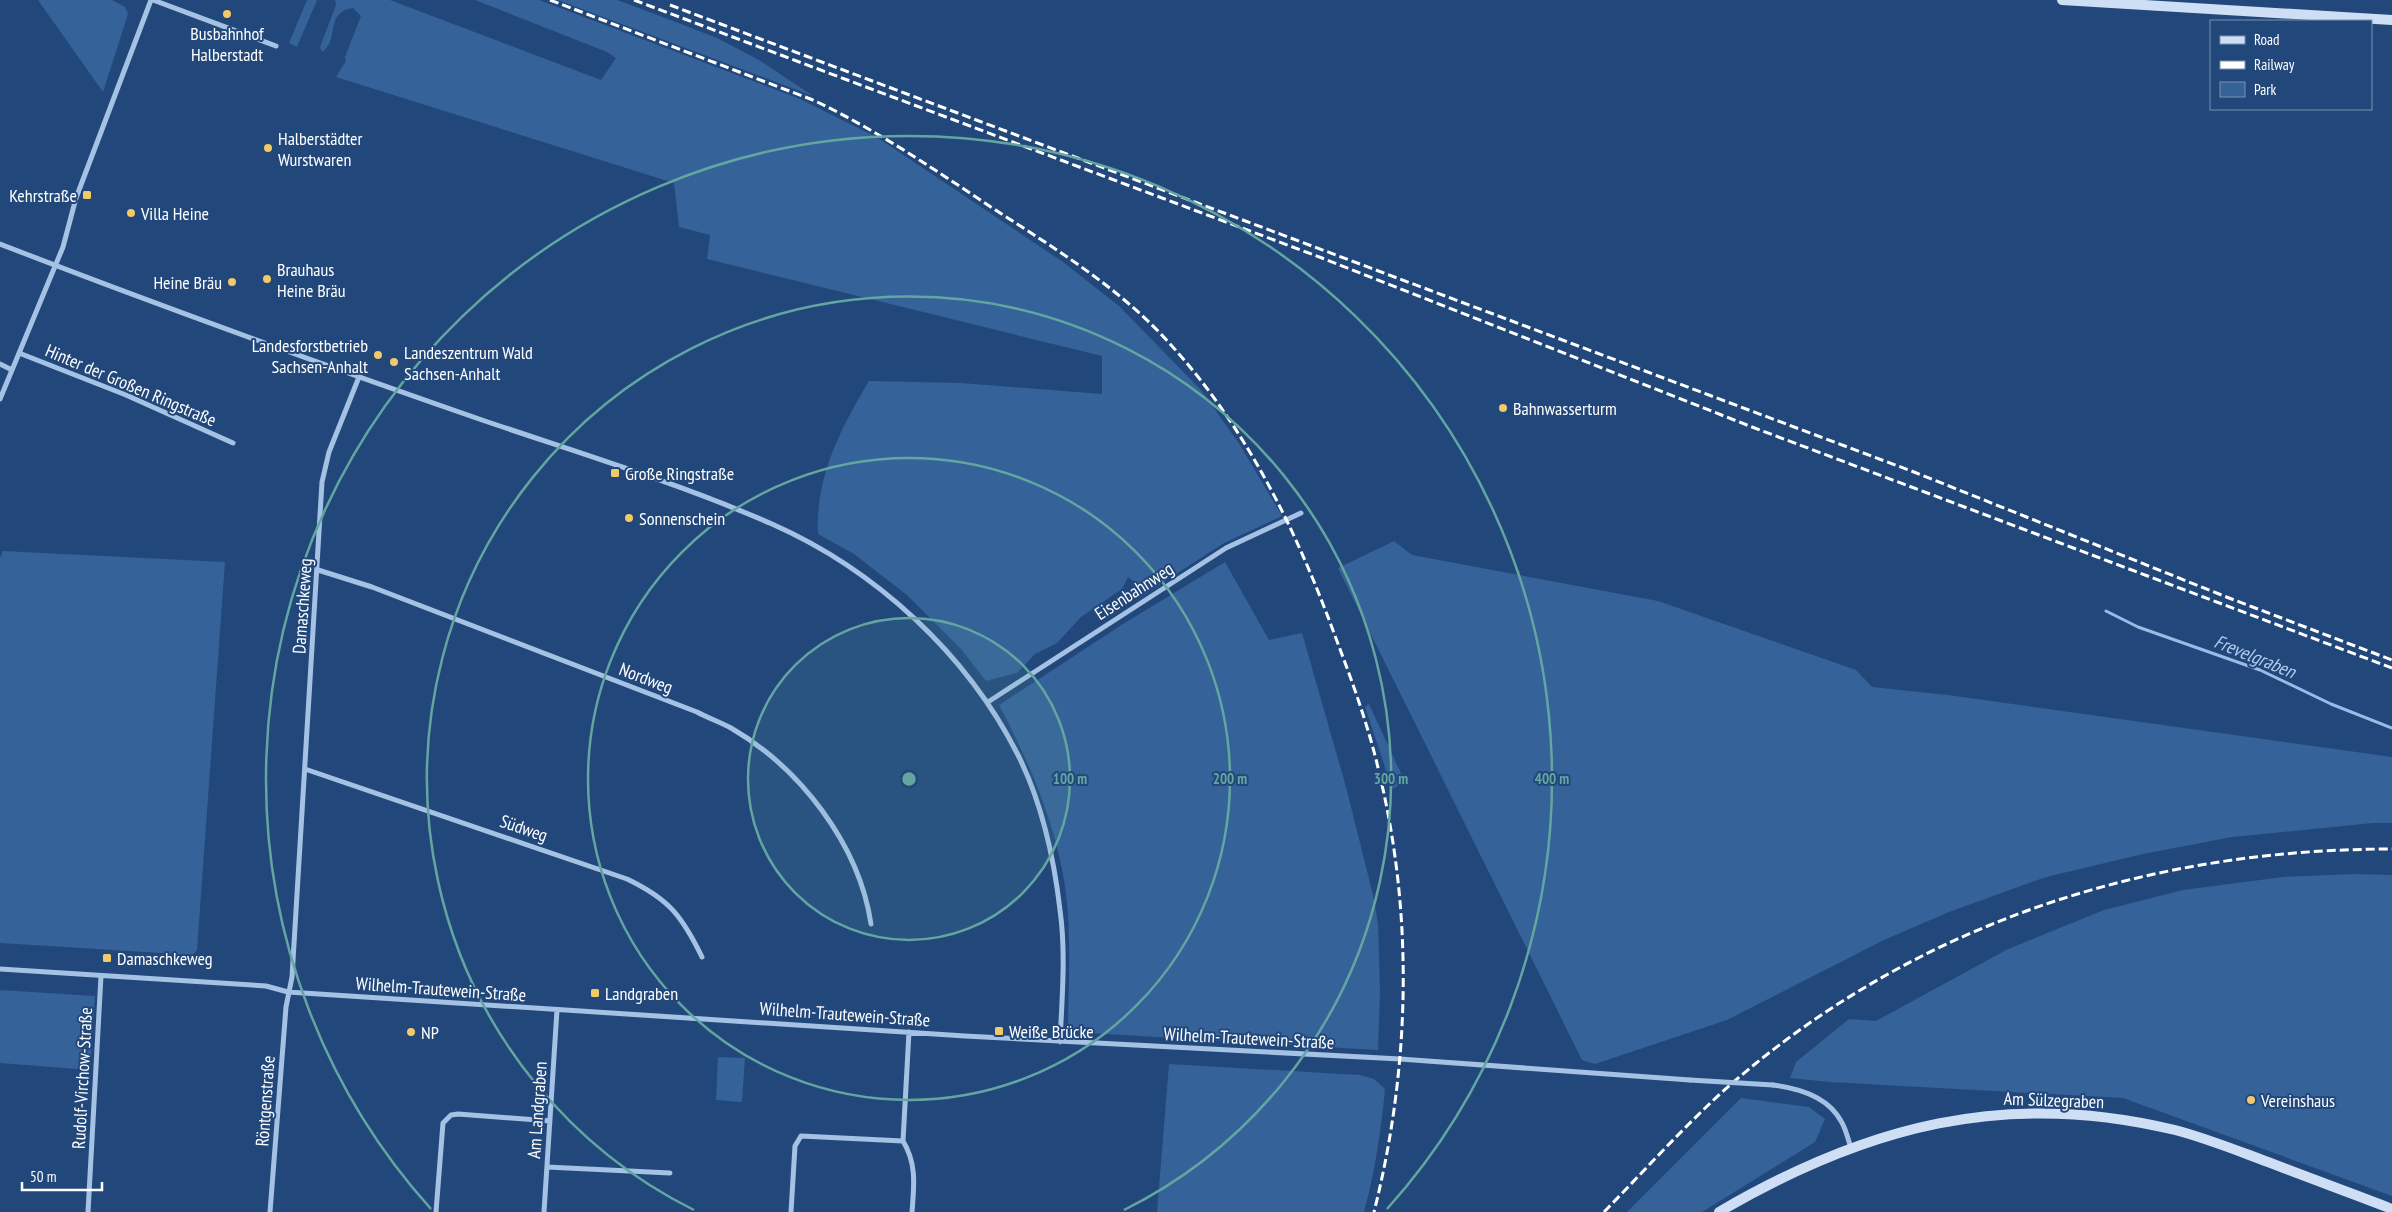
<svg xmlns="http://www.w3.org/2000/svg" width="2392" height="1212" viewBox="0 0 2392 1212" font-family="'PT Sans Narrow',sans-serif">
  <rect width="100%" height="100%" fill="#22487b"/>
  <path fill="#356299" d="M 38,0 L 112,0 L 125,7 L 128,14 L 103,92 Z
    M 307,0 L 317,0 L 297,47 L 289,43 Z
    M 335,0 L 390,0 L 601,80 L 616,58 L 607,52 L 475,0 L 539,0 L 800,99 L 878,138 L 1063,262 L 1119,306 L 1201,390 L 1240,445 L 1282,516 L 1224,543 L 1145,594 L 1136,583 L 1128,577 L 1122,589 L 1081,617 L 1057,643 L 1035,654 L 1017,673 L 986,681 L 961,649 L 907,595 L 854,554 L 818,534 C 815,477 841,428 869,381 L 961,383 L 1102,394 L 1102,356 L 707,259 L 710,235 L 679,227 L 674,183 L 336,77 L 346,61 L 345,57 L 361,16 L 353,8 C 324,12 340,40 322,52 L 320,47 L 336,5 Z
    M 558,0 L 617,0 L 668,19 L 717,38 L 759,60 L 813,96 Z
    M 1394,541 L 1412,555 L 1658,601 L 1856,670 L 1872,687 L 1948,695 L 2392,757 L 2392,823 L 2373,823 L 2232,837 L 2143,854 L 2046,877 L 1949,912 L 1884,940 L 1727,1020 L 1595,1064 L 1582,1060 L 1338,568 Z
    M 3,551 L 225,562 L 197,950 L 193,955 L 0,943 L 0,558 Z
    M 1225,562 L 1269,640 L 1302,633 L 1346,787 L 1374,899 L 1378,924 L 1380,990 L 1378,1050 L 1072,1032 L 1068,1022 C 1069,971 1072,919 1062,869 C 1050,810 1027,758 999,705 L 1123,624 Z
    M 1369,704 L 1405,782 L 1390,790 L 1384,764 L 1365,707 Z
    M 2354,874 L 2392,875 L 2392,1196 L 2123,1098 L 1830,1082 L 1790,1078 L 1796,1062 L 1849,1019 L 1876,1021 L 2008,949 L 2104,910 L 2183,890 L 2283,877 Z
    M 0,990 L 95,996 L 90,1070 L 0,1063 Z
    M 718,1057 L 745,1058 L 742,1102 L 716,1100 Z
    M 1169,1064 L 1360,1075 L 1374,1079 L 1385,1089 C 1381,1131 1375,1172 1364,1212 L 1157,1212 Z
    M 1741,1098 L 1809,1107 L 1825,1119 L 1815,1142 L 1702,1212 L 1627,1212 Z"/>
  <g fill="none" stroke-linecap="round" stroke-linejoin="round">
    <path stroke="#98bce6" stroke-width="3" d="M 2106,611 L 2138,627 L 2260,670 L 2331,704 L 2392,728"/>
    <path stroke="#a5c2e5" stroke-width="5" d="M 153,0 L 276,46
      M 0,244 C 160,306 321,364 482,420 C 579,453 678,483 772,524 C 876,570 967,654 1018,755 C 1042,803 1054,858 1060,910 C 1066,953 1062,998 1060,1042
      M 19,353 L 126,395 L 233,443
      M 0,364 L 12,370
      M 0,399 L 63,247 L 76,198 L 151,0
      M 318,570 L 372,587 L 697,712 C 708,718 720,722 731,728 C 800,768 859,844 871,924
      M 988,702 L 1226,548 L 1301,513
      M 305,769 L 627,879 C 669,899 682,916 702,957
      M 0,969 L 266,986 L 288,992 L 965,1036 L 1400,1059 L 1690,1080
      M 909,1032 L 903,1141 C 917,1164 914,1186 912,1212
      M 1773,1085 C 1798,1088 1828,1097 1841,1121 C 1846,1129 1848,1139 1851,1148
      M 547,1167 L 670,1173
      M 88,1212 L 101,976
      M 270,1212 L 286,1007 L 292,977 L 322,482 L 329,452 L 359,377
      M 436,1212 L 443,1123 L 451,1115 L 458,1114 L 550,1121
      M 544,1212 L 557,1010
      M 791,1212 L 795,1146 L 801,1136 L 903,1141"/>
    <path stroke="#cedff5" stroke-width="10" d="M 2062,0 L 2392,20
      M 1719,1212 C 1866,1126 2006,1089 2175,1130 C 2206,1138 2238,1151 2268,1162 C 2309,1178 2351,1193 2392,1209"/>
    <path stroke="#fff" stroke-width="3" stroke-dasharray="9 4" stroke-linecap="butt" d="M 550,0 L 813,100 C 877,130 935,170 994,209 C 1051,246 1110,282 1158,331 C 1237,413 1288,512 1328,617 C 1347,668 1367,719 1379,772 C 1414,916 1410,1069 1374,1212
      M 634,0 L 1322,258 L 1752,427 L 2392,668
      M 670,5 L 1914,472 L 2229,598 L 2392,660
      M 1604,1212 C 1643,1172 1680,1131 1721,1093 C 1908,926 2144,849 2392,849"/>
    <path stroke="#a5c2e5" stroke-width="5" d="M 1690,1080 L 1773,1085"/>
  </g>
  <circle cx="909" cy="779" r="161" fill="#63a6a1" fill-opacity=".12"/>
  <g fill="none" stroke="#63a6a1" stroke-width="2.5">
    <circle cx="909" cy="779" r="161"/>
    <circle cx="909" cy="779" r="321"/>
    <path d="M694 1210A482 482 0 1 1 1124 1210"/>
    <path d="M431 1209A643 643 0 1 1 1387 1209"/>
  </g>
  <g fill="#f1ca67" stroke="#22487b" stroke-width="2">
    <circle cx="227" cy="14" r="5"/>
    <circle cx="268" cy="148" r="5"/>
    <rect x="82" y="190" width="10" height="10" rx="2.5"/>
    <circle cx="131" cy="213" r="5"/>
    <circle cx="267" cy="279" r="5"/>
    <circle cx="232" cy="282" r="5"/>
    <circle cx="378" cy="355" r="5"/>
    <circle cx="394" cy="362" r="5"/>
    <circle cx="1503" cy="408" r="5"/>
    <rect x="610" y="468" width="10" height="10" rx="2.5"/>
    <circle cx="629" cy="518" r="5"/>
    <rect x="102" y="953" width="10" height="10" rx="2.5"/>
    <rect x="590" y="988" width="10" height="10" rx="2.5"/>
    <rect x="994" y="1026" width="10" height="10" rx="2.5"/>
    <circle cx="411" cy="1032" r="5"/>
    <circle cx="2251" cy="1100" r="5"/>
  </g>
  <g text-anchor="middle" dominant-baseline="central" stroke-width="4" stroke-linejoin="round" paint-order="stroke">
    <g font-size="18" fill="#fff" stroke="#22487b" text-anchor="start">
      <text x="227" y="33" text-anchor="middle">Busbahnhof<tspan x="227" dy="21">Halberstadt</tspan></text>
      <text x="278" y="138">Halberstädter<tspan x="278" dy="21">Wurstwaren</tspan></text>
      <text x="77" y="195" text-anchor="end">Kehrstraße</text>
      <text x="141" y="213">Villa Heine</text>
      <text x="277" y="269">Brauhaus<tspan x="277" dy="21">Heine Bräu</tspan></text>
      <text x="222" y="282" text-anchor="end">Heine Bräu</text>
      <text x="368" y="345" text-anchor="end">Landesforstbetrieb<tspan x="368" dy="21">Sachsen-Anhalt</tspan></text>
      <text x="404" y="352">Landeszentrum Wald<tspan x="404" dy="21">Sachsen-Anhalt</tspan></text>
      <text x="1513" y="408">Bahnwasserturm</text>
      <text x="625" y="473">Große Ringstraße</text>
      <text x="639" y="518">Sonnenschein</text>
      <text x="117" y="958">Damaschkeweg</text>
      <text x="605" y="993">Landgraben</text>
      <text x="1009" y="1031">Weiße Brücke</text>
      <text x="421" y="1032">NP</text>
      <text x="2261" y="1100">Vereinshaus</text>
    </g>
    <g font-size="18" fill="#fff" stroke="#22487b">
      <text transform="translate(131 385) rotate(23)">Hinter der Großen Ringstraße</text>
      <text transform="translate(1134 591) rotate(-33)">Eisenbahnweg</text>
      <text transform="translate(302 606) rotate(-86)">Damaschkeweg</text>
      <text transform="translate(646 678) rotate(21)">Nordweg</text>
      <text transform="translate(524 828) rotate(19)">Südweg</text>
      <text transform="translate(441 989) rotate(4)">Wilhelm-Trautewein-Straße</text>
      <text transform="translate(845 1014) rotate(4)">Wilhelm-Trautewein-Straße</text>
      <text transform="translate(1249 1038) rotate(3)">Wilhelm-Trautewein-Straße</text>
      <text transform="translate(82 1078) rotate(-87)">Rudolf-Virchow-Straße</text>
      <text transform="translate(2054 1100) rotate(2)">Am Sülzegraben</text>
      <text transform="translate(265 1101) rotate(-86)">Röntgenstraße</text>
      <text transform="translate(537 1110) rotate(-86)">Am Landgraben</text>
    </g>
    <g font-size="19" font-style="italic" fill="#b0cbed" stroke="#22487b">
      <text transform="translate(2255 656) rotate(22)">Frevelgraben</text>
    </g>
  </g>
  <circle cx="909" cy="779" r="8" fill="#63a6a1" stroke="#22487b" stroke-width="2.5"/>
  <g font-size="15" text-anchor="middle" font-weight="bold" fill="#63a6a1" stroke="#22487b" stroke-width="4" stroke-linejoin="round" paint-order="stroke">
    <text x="1070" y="784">100 m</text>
    <text x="1230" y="784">200 m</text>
    <text x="1391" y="784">300 m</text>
    <text x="1552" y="784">400 m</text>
  </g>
  <rect x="2210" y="20" width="162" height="90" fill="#22487b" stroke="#7a91b0"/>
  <rect x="2220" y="36" width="25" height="8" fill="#cedff5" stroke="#7a91b0"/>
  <text x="2254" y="45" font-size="15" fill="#ffffff">Road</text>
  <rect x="2220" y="61" width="25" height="8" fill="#ffffff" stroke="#7a91b0"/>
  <text x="2254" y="70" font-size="15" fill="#ffffff">Railway</text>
  <rect x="2220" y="82" width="25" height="15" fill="#356299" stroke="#7a91b0"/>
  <text x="2254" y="95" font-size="15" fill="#ffffff">Park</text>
  <path d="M22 1182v8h80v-8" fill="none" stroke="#ffffff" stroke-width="2.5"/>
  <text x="30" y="1182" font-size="15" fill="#ffffff" stroke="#22487b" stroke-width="4" paint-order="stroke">50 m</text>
</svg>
